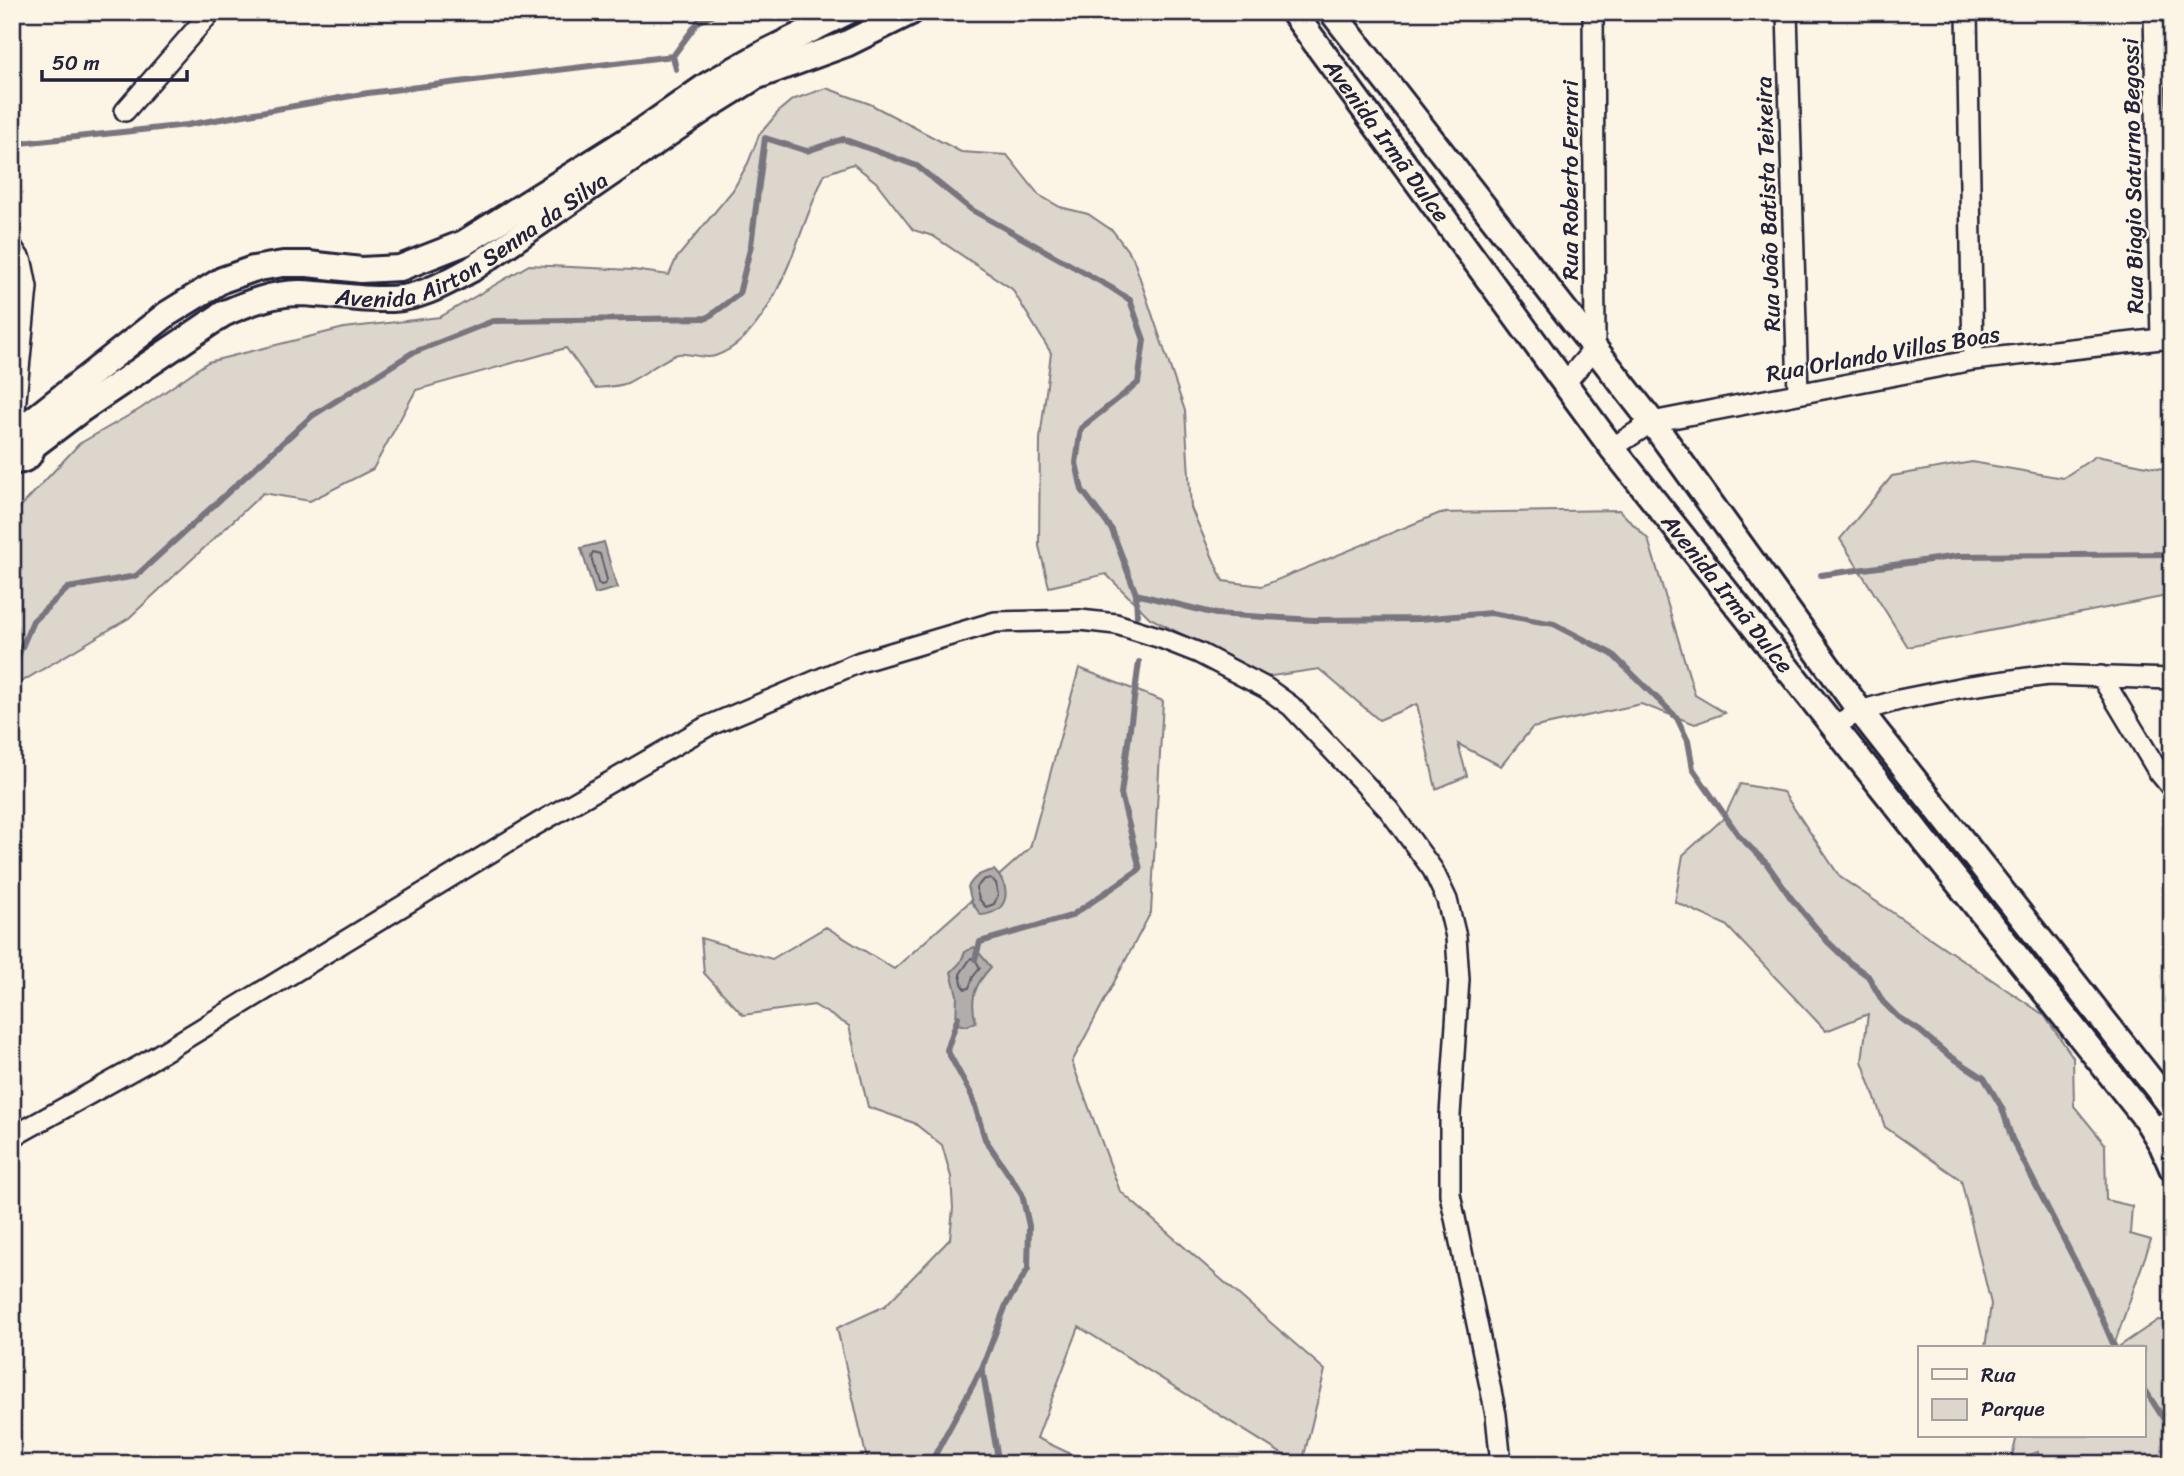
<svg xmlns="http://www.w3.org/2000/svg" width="2184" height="1476" viewBox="0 0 2184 1476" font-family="Sriracha,sans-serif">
  <rect width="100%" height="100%" fill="#fcf5e5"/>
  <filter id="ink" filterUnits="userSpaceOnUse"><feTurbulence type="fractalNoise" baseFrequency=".0143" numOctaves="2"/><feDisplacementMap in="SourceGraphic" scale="14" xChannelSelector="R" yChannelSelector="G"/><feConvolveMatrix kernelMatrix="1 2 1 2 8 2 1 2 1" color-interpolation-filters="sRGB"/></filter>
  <g filter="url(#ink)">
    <path fill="#dcd6cc" stroke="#7f7c84" stroke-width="2" d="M 826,88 L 870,104 L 961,152 L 1007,155 L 1039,195 L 1060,207 L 1088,214 L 1113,231 L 1133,258 L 1185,411 L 1191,508 L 1223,581 L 1262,586 L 1440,513 L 1619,510 L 1648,539 L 1695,695 L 1725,713 L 1695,724 L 1641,704 L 1532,728 L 1501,766 L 1458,744 L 1467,776 L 1436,789 L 1417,704 L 1379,720 L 1319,669 L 1265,677 L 1150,618 L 1106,574 L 1049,587 L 1039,546 L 1040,439 L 1051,353 L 1012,289 L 933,236 L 913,230 L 876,182 L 853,164 L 825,174 C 798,228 777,335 715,356 C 703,360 689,352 678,354 C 668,356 639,378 627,383 C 618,387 605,387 595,388 L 566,348 L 416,390 L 373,469 L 310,501 L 263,493 L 129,618 L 18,684 L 12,709 L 12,516 L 79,444 L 140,409 L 208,362 L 344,328 L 440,317 L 529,265 L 633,270 L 669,275 L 676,259 L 733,190 L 748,163 L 759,135 L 780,110 L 792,100 Z
      M 2096,456 L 2163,469 L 2172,469 L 2172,595 L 1908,647 L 1840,539 L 1892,476 L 1972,462 L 2063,478 Z
      M 1079,668 L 1163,701 L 1151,912 L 1072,1062 L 1120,1191 L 1325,1370 L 1302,1464 L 1298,1464 L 1079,1327 L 1037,1438 L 1092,1464 L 868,1464 L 837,1328 L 885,1306 L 950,1239 L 953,1208 L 951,1177 L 942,1145 L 914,1123 L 868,1107 L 849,1026 L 814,1005 L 743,1015 L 704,973 L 701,938 L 772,959 L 826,927 L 894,969 L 1030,848 Z
      M 1740,784 L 1783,792 L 1840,877 L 2044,1015 L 2073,1057 L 2074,1106 L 2105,1144 L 2106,1200 L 2132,1206 L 2130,1234 L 2151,1240 L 2113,1348 L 1985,1348 L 1991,1304 L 1961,1180 L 1885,1127 L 1862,1061 L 1868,1014 L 1826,1031 L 1726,925 L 1675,902 L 1683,855 L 1724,818 Z
      M 2158,1320 L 2172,1321 L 2172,1464 L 2039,1464 L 2038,1452 L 2011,1460 L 2017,1436 L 2144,1436 L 2144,1348 L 2117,1348 Z"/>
    <path fill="#b2adab" stroke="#78757e" stroke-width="2" d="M 604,542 L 617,588 L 595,594 L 581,548 Z
      M 994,870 C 1012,888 1010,912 981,915 L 972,903 L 968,887 C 975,875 981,873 994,870 Z
      M 974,947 L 991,967 C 975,984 969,999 976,1022 L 967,1026 L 956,1024 L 957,995 L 951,972 L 960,963 L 965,952 Z"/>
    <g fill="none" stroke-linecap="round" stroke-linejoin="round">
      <path stroke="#5c5a68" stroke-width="2" d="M 593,552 L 600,554 L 607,580 L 605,584 L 601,585 L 598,583 L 591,556 Z
        M 990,878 L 996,883 L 998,895 L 994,904 L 986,907 L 979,899 L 976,888 L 983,880 Z
        M 971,958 L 975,959 L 980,968 L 973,977 L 969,988 L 965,989 L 963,987 L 960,974 Z"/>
      <path stroke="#78757e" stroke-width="6" d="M 676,69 L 673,56 L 698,22 L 718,12
        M 12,144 L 187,125 L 368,93 L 673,56
        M 1821,575 L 1958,556 L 2172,554
        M 1136,594 L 1216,614 L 1314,620 L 1419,619 L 1491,613 L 1554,624 L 1612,654 L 1677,718 L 1688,741 L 1693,769 L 1739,836 L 1767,864 L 1791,898 L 1828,942 L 1849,962 L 1868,976 L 1883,1002 L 1898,1017 L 1920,1031 L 1947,1054 L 1984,1078 L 2002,1108 L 2012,1139 L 2088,1286 L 2115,1348
        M 12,670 L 33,621 L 68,588 L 136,576 L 312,416 L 412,353 L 493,321 L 707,318 L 739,294 L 751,245 L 765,138 L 807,151 L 843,139 L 917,166 L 972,210 L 1110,287 L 1130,300 L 1144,340 L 1138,383 L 1081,428 L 1076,463 L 1082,490 L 1112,530 L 1136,594 L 1137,615
        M 975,959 L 980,942 L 1071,916 L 1140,869 L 1121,794 L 1139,662
        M 958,1017 L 947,1050 L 972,1096 L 985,1139 L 1022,1194 L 1029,1226 L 1028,1269 L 1006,1305 L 982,1368 L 999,1464
        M 2144,1388 L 2172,1432
        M 930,1464 L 982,1368"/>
      <defs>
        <path id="minor" d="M 1787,12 L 1798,394
          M 1967,12 L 1973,360
          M 2154,12 L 2161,339
          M 125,111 L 211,12
          M 12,247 L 22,262 L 27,287 L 13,430
          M 1565,383 L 1595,348 L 1593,12
          M 1612,448 L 1652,422 L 1973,360 L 2161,339 L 2172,341
          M 2101,676 L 2158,771 L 2172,788
          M 1834,726 L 1860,711 L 1899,700 L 1964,687 L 2048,675 L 2172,679
          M 2152,1129 L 2172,1119
          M 12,1137 L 145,1063 L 537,824 L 706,727 L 860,662 L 995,622 L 1080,620 L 1116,624 L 1161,638 L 1199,653 L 1266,688 L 1291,706 L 1389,810 L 1433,870 L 1447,900 L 1456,937 L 1459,979 L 1450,1115 L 1450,1194 L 1496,1415 L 1501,1464"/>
        <g id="tertiary">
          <path id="s1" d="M 1293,12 L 1612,448 L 2146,1119 L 2162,1145 L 2172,1168"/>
          <path d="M 1332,12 L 1652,422 L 1860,711 L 2172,1107"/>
          <path d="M 20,430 L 167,314 L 222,280 L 253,269 L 283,264 L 308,264 L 361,270 L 400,268 L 464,243 L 639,133 L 709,84 L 766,52 L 847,12"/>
          <path id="s2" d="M 33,446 L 82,409 L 223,314 C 247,303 273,293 300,293 C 334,294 368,302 402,298 C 427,294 450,281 472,269 L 707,107 L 755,77 L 846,44 L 911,12"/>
          <path d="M 12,461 C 31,463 38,446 26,433"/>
        </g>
      </defs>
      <use href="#minor" stroke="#22223b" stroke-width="24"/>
      <use href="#tertiary" stroke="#22223b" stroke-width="30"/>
      <use href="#minor" stroke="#fcf5e5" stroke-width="19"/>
      <use href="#tertiary" stroke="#fcf5e5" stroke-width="24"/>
    </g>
  </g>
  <g text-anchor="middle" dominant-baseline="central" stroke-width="5" stroke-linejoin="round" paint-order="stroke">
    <g font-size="23" fill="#22223b" stroke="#fcf5e5">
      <text stroke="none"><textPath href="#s1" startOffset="159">Avenida Irmã Dulce</textPath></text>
      <text transform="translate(2133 176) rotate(-91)">Rua Biagio Saturno Begossi</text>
      <text transform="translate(1570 180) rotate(-90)">Rua Roberto Ferrari</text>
      <text transform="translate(1768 204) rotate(-92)">Rua João Batista Teixeira</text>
      <text stroke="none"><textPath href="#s2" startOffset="500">Avenida Airton Senna da Silva</textPath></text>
      <text transform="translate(1883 354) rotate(-10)">Rua Orlando Villas Boas</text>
      <text stroke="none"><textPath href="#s1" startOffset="726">Avenida Irmã Dulce</textPath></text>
    </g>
  </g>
  <rect width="2184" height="1476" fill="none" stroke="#fcf5e5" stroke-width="42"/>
  <rect x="21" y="21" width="2142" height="1434" fill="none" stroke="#22223b" stroke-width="2.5" filter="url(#ink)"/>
  <rect x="1918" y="1346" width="228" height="91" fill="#fcf5e5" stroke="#a5a1a1" stroke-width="2"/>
  <rect x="1932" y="1369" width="35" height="10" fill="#fcf5e5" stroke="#a5a1a1" stroke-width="2"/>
  <text x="1981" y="1382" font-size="21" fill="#22223b">Rua</text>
  <rect x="1932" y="1399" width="35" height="21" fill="#dcd6cc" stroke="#a5a1a1" stroke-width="2"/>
  <text x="1981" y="1416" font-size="21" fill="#22223b">Parque</text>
  <path d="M42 70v10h145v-10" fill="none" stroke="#22223b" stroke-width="3.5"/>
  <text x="52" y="70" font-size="21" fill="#22223b" stroke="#fcf5e5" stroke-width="5" paint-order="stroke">50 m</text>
</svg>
